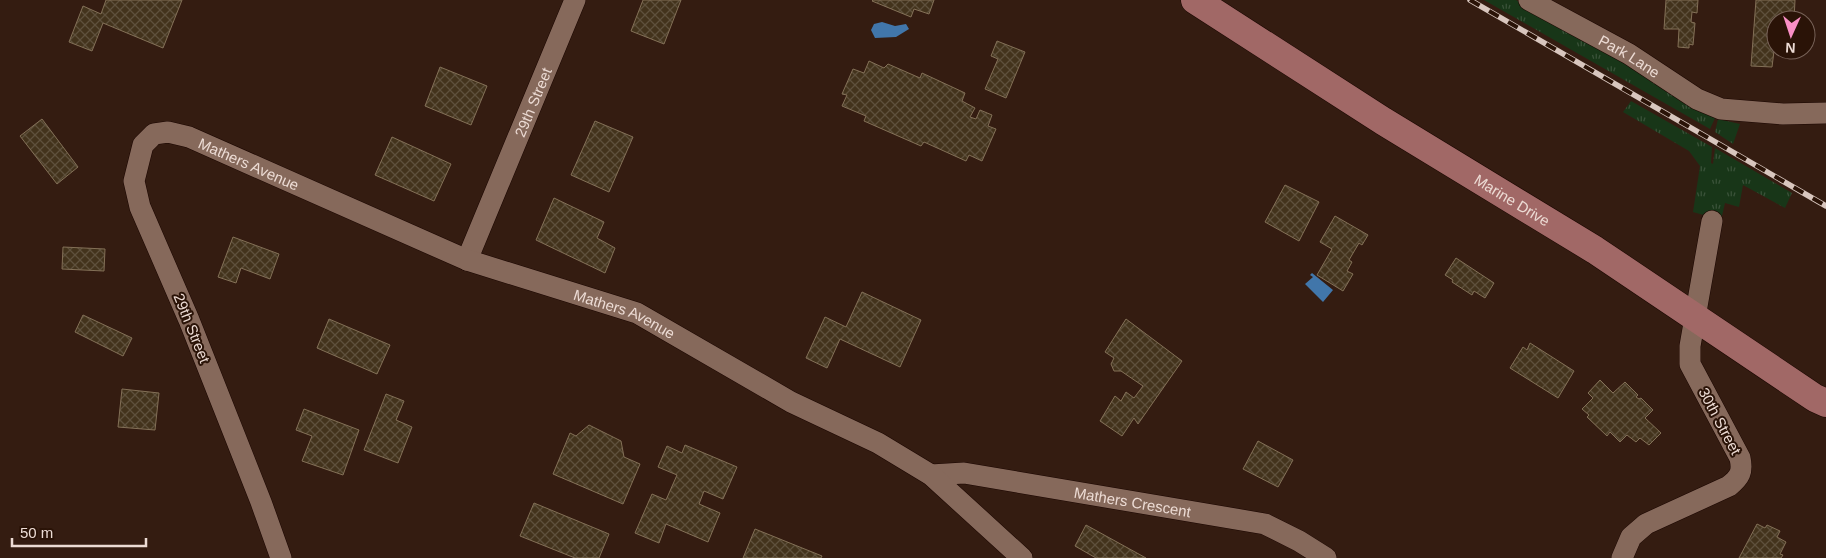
<svg xmlns="http://www.w3.org/2000/svg" width="1826" height="558" viewBox="0 0 1826 558" font-family="Arial,sans-serif">
  <defs>
    <pattern id="grass-tufts" width="24" height="20" patternUnits="userSpaceOnUse" patternTransform="scale(1.25)"><rect width="24" height="20" fill="#183618"/><path d="M3 7l-1-3M5 7V3M7 7l1-3M15 17l-1-3M17 17v-4M19 17l1-3" fill="none" stroke="#3a5239"/></pattern>
    <pattern id="building-cross-hatch" width="8" height="8" patternUnits="userSpaceOnUse" patternTransform="scale(1.25)"><rect width="8" height="8" fill="#43331c"/><path d="M0 0l8 8M0 8l8-8" fill="none" stroke="#5e503c"/></pattern>
  </defs>
  <rect width="100%" height="100%" fill="#341c11"/>
  <path fill="url(#grass-tufts)" d="M 1484,0 L 1516,0 L 1565,26 L 1715,118 L 1710,129 Z
    M 1631,101 L 1712,147 L 1711,163 L 1713,164 L 1715,148 L 1792,193 L 1785,208 L 1743,185 L 1739,207 L 1725,203 L 1721,220 L 1693,212 L 1700,166 L 1689,151 L 1623,112 Z
    M 1718,119 L 1740,124 L 1733,144 L 1715,132 Z"/>
  <path fill="#4176aa" d="M 882,22 L 895,26 L 906,24 L 909,29 L 896,37 L 875,38 L 871,30 L 874,24 Z
    M 1312,273 L 1333,290 L 1323,302 L 1305,284 L 1313,277 L 1310,275 Z"/>
  <path fill="url(#building-cross-hatch)" stroke="#837057" d="M 106,0 L 182,0 L 163,48 L 103,23 L 92,51 L 69,42 L 83,6 L 101,14 Z
    M 643,0 L 681,0 L 664,44 L 631,31 Z
    M 873,0 L 934,0 L 929,14 L 914,9 L 911,17 L 872,1 Z
    M 1666,0 L 1698,0 L 1697,13 L 1692,12 L 1691,22 L 1695,23 L 1693,45 L 1689,44 L 1689,48 L 1678,47 L 1679,29 L 1664,29 Z
    M 1756,0 L 1795,0 L 1794,20 L 1776,20 L 1776,50 L 1783,50 L 1774,51 L 1772,67 L 1751,66 Z
    M 997,41 L 1025,52 L 1006,98 L 985,89 L 998,59 L 991,56 Z
    M 869,61 L 884,68 L 888,64 L 920,78 L 922,73 L 965,93 L 962,101 L 975,108 L 970,117 L 976,119 L 980,110 L 992,115 L 988,126 L 996,129 L 982,161 L 969,155 L 966,161 L 924,142 L 921,146 L 864,121 L 866,116 L 842,106 L 847,95 L 842,94 L 853,69 L 864,73 Z
    M 440,67 L 487,86 L 471,125 L 425,106 Z
    M 42,119 L 78,167 L 57,184 L 20,136 Z
    M 595,121 L 633,137 L 609,192 L 571,175 Z
    M 392,137 L 451,164 L 434,201 L 375,175 Z
    M 1285,185 L 1319,202 L 1299,241 L 1265,222 Z
    M 554,198 L 604,222 L 597,238 L 615,248 L 605,273 L 536,240 Z
    M 1335,216 L 1368,235 L 1362,245 L 1359,243 L 1349,260 L 1352,262 L 1347,271 L 1353,274 L 1343,291 L 1317,275 L 1332,249 L 1320,242 Z
    M 233,237 L 279,254 L 270,279 L 241,268 L 236,283 L 218,277 Z
    M 63,247 L 105,249 L 104,271 L 62,269 Z
    M 1456,258 L 1494,283 L 1485,298 L 1474,291 L 1472,295 L 1452,282 L 1453,280 L 1445,275 Z
    M 862,292 L 921,320 L 900,367 L 840,339 L 827,368 L 806,358 L 825,317 L 846,327 Z
    M 83,315 L 132,338 L 123,356 L 75,332 Z
    M 329,319 L 390,345 L 377,374 L 317,348 Z
    M 1126,319 L 1182,361 L 1138,424 L 1134,418 L 1122,436 L 1100,421 L 1115,396 L 1121,401 L 1126,392 L 1134,398 L 1143,386 L 1121,371 L 1114,371 L 1111,364 L 1114,358 L 1105,352 Z
    M 1530,343 L 1574,371 L 1558,398 L 1510,368 L 1523,347 L 1527,350 Z
    M 1600,380 L 1613,393 L 1625,382 L 1638,395 L 1636,397 L 1639,399 L 1641,398 L 1653,410 L 1645,418 L 1661,433 L 1649,445 L 1640,438 L 1636,442 L 1627,435 L 1620,442 L 1610,432 L 1607,436 L 1587,417 L 1589,415 L 1582,409 L 1593,398 L 1588,393 Z
    M 122,389 L 159,393 L 155,430 L 118,427 Z
    M 386,394 L 404,401 L 396,420 L 412,427 L 398,463 L 364,450 Z
    M 304,409 L 359,430 L 343,475 L 302,461 L 312,436 L 296,430 Z
    M 589,425 L 621,441 L 624,457 L 640,464 L 623,504 L 553,474 L 570,433 L 576,436 Z
    M 1258,441 L 1293,460 L 1278,487 L 1243,469 Z
    M 685,445 L 737,467 L 723,499 L 704,491 L 699,504 L 720,513 L 708,542 L 666,524 L 659,543 L 635,533 L 652,494 L 666,500 L 677,475 L 658,467 L 667,446 L 682,453 Z
    M 534,503 L 609,534 L 599,558 L 575,558 L 520,536 Z
    M 1757,524 L 1765,528 L 1767,525 L 1780,531 L 1777,537 L 1786,542 L 1780,554 L 1783,555 L 1781,558 L 1739,558 Z
    M 1086,525 L 1146,558 L 1096,558 L 1075,546 Z
    M 755,529 L 822,556 L 821,558 L 743,558 Z"/>
  <g fill="none" stroke-linecap="round" stroke-linejoin="round">
    <defs>
      <g id="minor">
        <path id="s1" d="M 1529,0 L 1629,54 L 1697,99 L 1721,109 L 1783,114 L 1826,113"/>
        <path id="s2" d="M 467,260 L 575,0"/>
        <path id="s3" d="M 931,475 L 964,473 L 1265,524 L 1299,541 L 1326,558"/>
        <path id="s4" d="M 281,558 L 261,502 L 189,320 L 140,207 L 134,181 L 143,145 L 154,134 L 168,132 L 189,137 L 467,260 L 637,313 L 791,402 L 878,443 L 931,475 L 1022,558"/>
        <path d="M 1622,558 L 1631,537 L 1646,524 L 1729,486 C 1740,477 1743,472 1740,458 L 1690,364 L 1690,346 L 1712,221"/>
      </g>
      <g id="major">
        <path id="s5" d="M 1195,0 L 1383,121 L 1595,250 L 1815,398 L 1826,403"/>
      </g>
    </defs>
    <use href="#minor" stroke="#1b0600" stroke-width="22"/>
    <use href="#major" stroke="#1b0600" stroke-width="29"/>
    <use href="#minor" stroke="#86695b" stroke-width="21"/>
    <use href="#major" stroke="#a16866" stroke-width="28"/>
    <defs>
      <path id="rail" d="M 1470,0 L 1826,206"/>
    </defs>
    <use href="#rail" stroke="#d8c6be" stroke-width="5.5"/>
    <use href="#rail" stroke="#2a1307" stroke-width="4" stroke-dasharray="11" stroke-linecap="butt"/>
  </g>
  <g text-anchor="middle" dominant-baseline="central" stroke-width="4" stroke-linejoin="round" paint-order="stroke">
    <g font-size="15" fill="#ecdbd4" stroke="#2a1307">
      <text stroke="none"><textPath href="#s1" startOffset="115">Park Lane</textPath></text>
      <text stroke="none"><textPath href="#s2" startOffset="171">29th Street</textPath></text>
      <text stroke="none"><textPath href="#s4" startOffset="559">Mathers Avenue</textPath></text>
      <text stroke="none"><textPath href="#s5" startOffset="375">Marine Drive</textPath></text>
      <text stroke="none"><textPath href="#s4" startOffset="964">Mathers Avenue</textPath></text>
      <text transform="translate(192 328) rotate(68)">29th Street</text>
      <text transform="translate(1720 421) rotate(62)">30th Street</text>
      <text stroke="none"><textPath href="#s3" startOffset="204">Mathers Crescent</textPath></text>
    </g>
  </g>
  <g transform="translate(1791 35) rotate(183)"><circle r="24" fill="#2a1307" stroke="#786359"/>
  <path d="M0-4L9 19L0 12L-9 19Z" fill="#fa8fc6"/>
  <text y="-8" font-size="14" font-weight="bold" text-anchor="middle" fill="#ecdbd4">N</text>
  </g>
  <path d="M12 538v8h134v-8" fill="none" stroke="#ecdbd4" stroke-width="2.5"/>
  <text x="20" y="538" font-size="15" fill="#ecdbd4" stroke="#2a1307" stroke-width="4" paint-order="stroke">50 m</text>
</svg>
